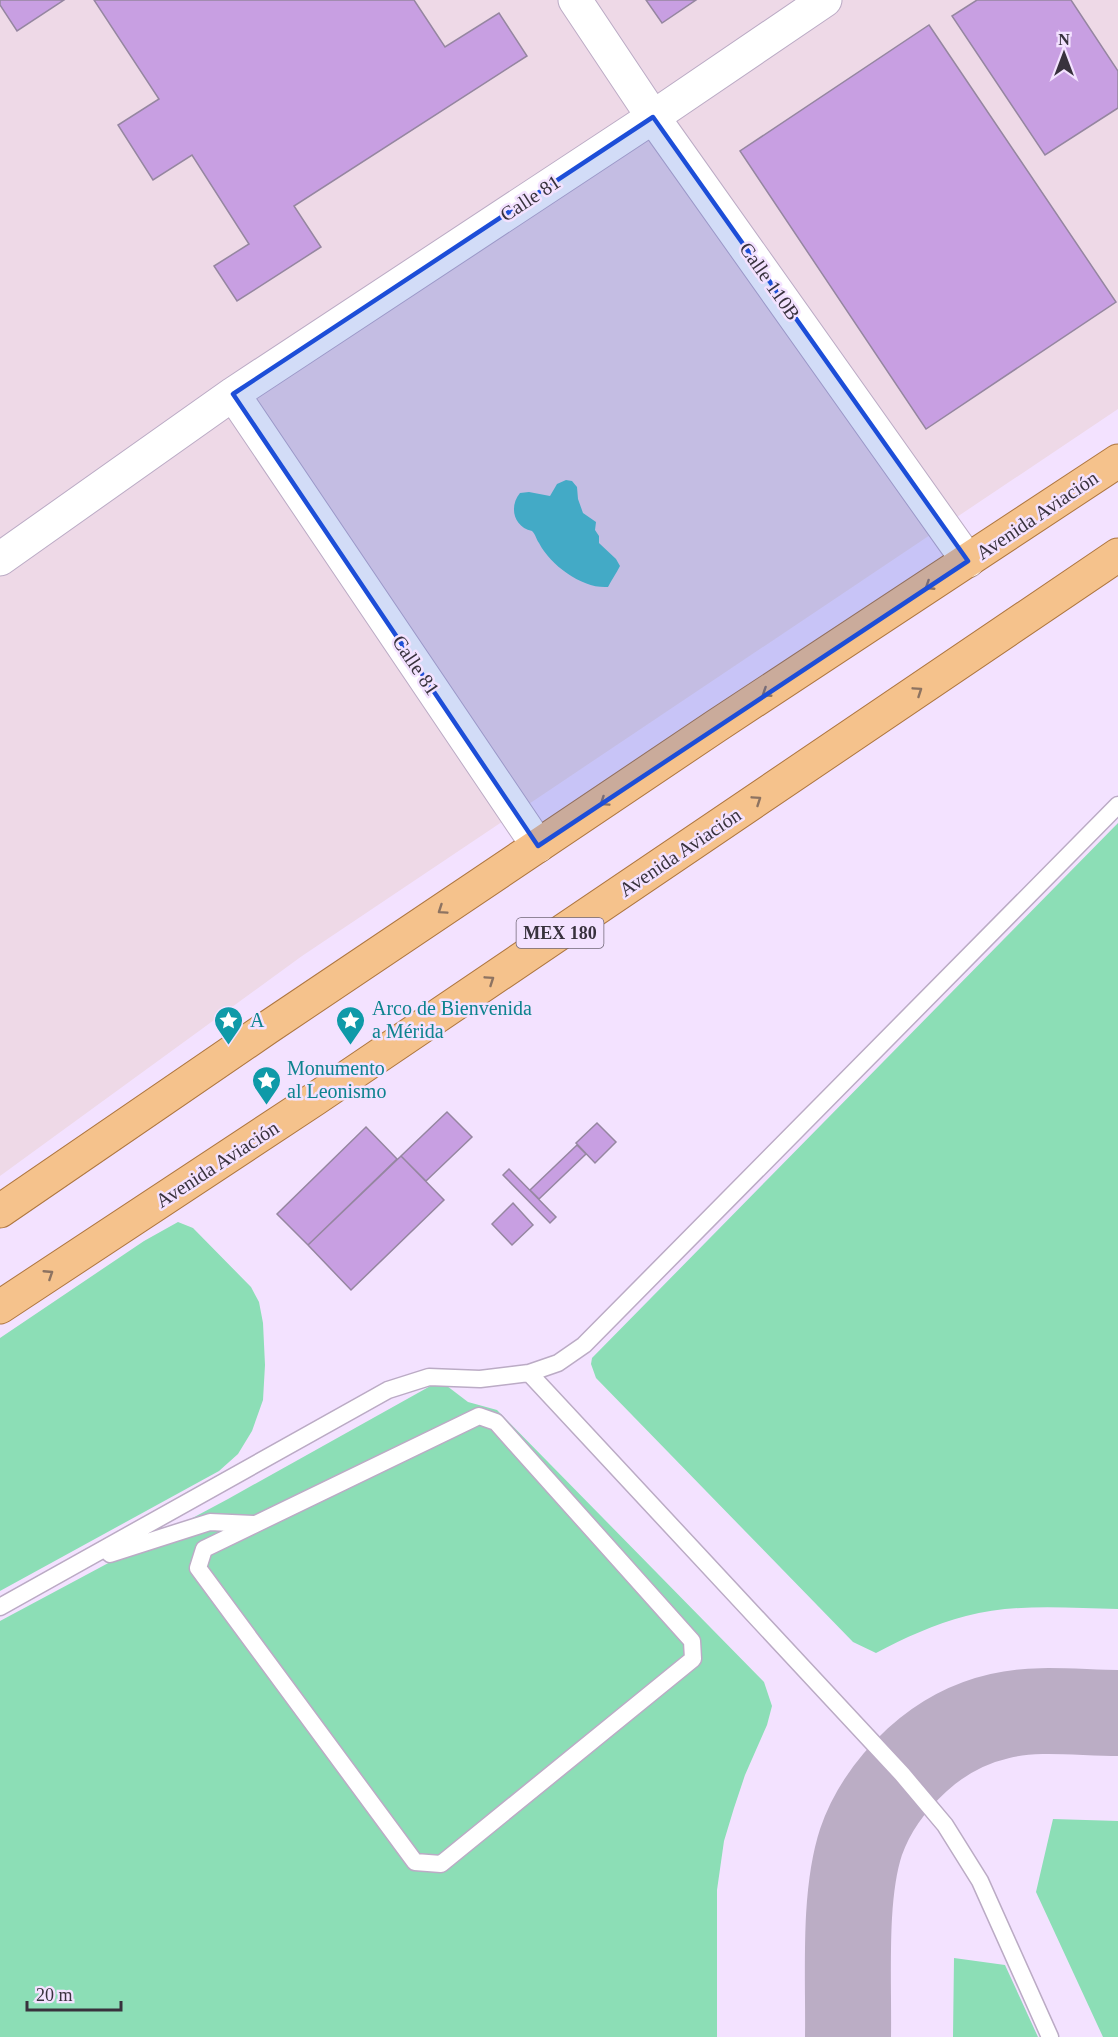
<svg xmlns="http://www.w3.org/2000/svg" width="1118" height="2037" viewBox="0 0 1118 2037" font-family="'Times New Roman',serif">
  <rect width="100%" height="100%" fill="#f3e2ff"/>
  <path fill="#eed9e7" d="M 0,0 L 1118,0 L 1118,409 L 302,956 L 0,1176 Z"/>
  <path fill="#8cdeb6" d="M 1118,823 L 1118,1609 C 1068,1608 1015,1603 966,1616 C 935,1624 904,1638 876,1653 L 853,1642 L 596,1378 L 591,1364 L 592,1358 Z
    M 178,1222 L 193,1228 L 251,1287 L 259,1302 L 263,1323 L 265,1365 L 263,1400 L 252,1431 L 238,1454 L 219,1471 L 0,1591 L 0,1338 L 144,1241 Z
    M 434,1384 L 447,1386 L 468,1402 L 497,1410 L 764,1682 L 772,1706 L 767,1725 L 745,1775 L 734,1808 L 724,1841 L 717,1890 L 717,2037 L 0,2037 L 0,1621 L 228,1499 Z
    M 1053,1819 L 1118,1821 L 1118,2037 L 1103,2037 L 1036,1892 Z
    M 954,1958 L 1005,1965 L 1038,2037 L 953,2037 Z"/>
  <path fill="#4dc1c2" d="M 566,480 L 572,481 L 577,487 L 578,499 L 583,513 L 596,522 L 595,530 L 599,536 L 599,543 L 616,559 L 620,566 C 616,574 612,579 608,587 C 583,589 551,566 539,543 C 536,539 536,535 532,531 C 513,527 509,506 520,493 L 529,492 L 550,496 L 557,484 Z"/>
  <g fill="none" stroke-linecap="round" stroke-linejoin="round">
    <path stroke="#bbadc5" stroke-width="86" d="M 848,2037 C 849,1979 843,1897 861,1842 C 872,1810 892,1783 917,1760 C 940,1739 969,1723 1000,1716 C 1037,1707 1080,1713 1118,1713"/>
  </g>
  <path fill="#c89fe2" stroke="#9586a0" stroke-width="1.5" d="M 0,0 L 64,0 L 17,31 L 0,5 Z
    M 94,0 L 414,0 L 445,47 L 499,13 L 527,56 L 294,206 L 321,247 L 237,301 L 214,266 L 249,244 L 192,155 L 153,180 L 118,125 L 159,99 Z
    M 646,0 L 696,0 L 662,23 Z
    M 977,0 L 1071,0 L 1118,71 L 1118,108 L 1045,155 L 952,16 Z
    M 929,25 L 1116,302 L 926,429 L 740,151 Z
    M 447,1112 L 472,1137 L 426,1181 L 401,1156 Z
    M 597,1123 L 616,1142 L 595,1163 L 576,1143 Z
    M 366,1127 L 397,1159 L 308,1245 L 277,1214 Z
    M 577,1145 L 586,1154 L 539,1199 L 530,1190 Z
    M 401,1156 L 444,1200 L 351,1290 L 308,1245 Z
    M 509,1169 L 556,1217 L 550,1223 L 503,1175 Z
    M 513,1203 L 533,1225 L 512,1245 L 492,1224 Z"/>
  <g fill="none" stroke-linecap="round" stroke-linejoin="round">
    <defs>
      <path id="lane" d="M 529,1373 L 902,1774 L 945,1825 L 980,1881 L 1050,2037
        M 479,1416 L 496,1422 L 692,1641 L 693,1659 L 441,1864 L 415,1862 L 198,1568 L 204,1549 Z
        M 110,1554 L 210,1522 L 253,1524
        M 0,1607 L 388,1390 L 429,1377 L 480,1379 L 529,1373 L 558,1363 L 584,1345 L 1118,805"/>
      <path id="street" d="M 575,0 L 653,117 L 968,561
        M 233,394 L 538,846
        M 0,559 L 233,394 L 653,117 L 825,0"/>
      <path id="primary" d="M 0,1211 L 267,1028 L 716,726 L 1118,461
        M 0,1307 L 315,1099 L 1118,555"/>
    </defs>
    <use href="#lane" stroke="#bbabc5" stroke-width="19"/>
    <use href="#street" stroke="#bbabc5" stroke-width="35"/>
    <use href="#primary" stroke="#ae763f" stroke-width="35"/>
    <use href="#lane" stroke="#fff" stroke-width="16"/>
    <use href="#street" stroke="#fff" stroke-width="33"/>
    <use href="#primary" stroke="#f5c28c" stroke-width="33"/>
  </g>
  <defs><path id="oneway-chevron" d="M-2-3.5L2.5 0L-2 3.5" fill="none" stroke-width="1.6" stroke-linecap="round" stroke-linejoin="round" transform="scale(1.5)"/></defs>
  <g stroke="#8d7361">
    <use href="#oneway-chevron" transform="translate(929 586) rotate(147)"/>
    <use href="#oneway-chevron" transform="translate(918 691) rotate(-34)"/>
    <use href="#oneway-chevron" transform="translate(766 693) rotate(147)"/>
    <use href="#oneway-chevron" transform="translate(757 800) rotate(-34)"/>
    <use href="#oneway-chevron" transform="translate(604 802) rotate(146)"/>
    <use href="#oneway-chevron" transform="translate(442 910) rotate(146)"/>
    <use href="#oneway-chevron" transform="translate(490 980) rotate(-34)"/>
    <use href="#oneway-chevron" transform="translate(49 1274) rotate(-33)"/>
  </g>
  <path fill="#1d4ed8" fill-opacity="0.2" stroke="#1d4ed8" stroke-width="4.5" stroke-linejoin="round" d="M 653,117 L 968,561 L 538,846 L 233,394 Z"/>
  <defs>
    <symbol id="sight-pin" viewBox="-11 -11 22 30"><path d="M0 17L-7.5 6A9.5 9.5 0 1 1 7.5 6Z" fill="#0f9aa8" stroke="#f3e2ff"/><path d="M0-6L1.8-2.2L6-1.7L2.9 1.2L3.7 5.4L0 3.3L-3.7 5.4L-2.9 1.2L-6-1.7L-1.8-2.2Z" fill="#fff"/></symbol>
  </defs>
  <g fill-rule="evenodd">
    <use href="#sight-pin" x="212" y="1004" width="33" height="45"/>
    <use href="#sight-pin" x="334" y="1004" width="33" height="45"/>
    <use href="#sight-pin" x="250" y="1064" width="33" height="45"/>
  </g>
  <g text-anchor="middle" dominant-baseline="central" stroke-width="5" stroke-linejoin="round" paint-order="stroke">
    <rect fill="#f3e2ff" stroke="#706777" stroke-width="1.5" x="516.5" y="918" width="87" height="30" rx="4.5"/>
    <g font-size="18" font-weight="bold" fill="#38323d">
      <text x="560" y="933">MEX 180</text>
    </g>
    <g font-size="20" fill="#38323d" stroke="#f3e2ff">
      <text transform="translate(530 198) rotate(-33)">Calle 81</text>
      <text transform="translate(770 281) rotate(55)">Calle 110B</text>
      <text transform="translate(1037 515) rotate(-34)">Avenida Aviación</text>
      <text transform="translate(416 665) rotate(56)">Calle 81</text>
      <text transform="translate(680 852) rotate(-34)">Avenida Aviación</text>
      <text transform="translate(217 1164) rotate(-33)">Avenida Aviación</text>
    </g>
    <g font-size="20" fill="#0d838f" stroke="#f3e2ff" text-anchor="start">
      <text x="372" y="1008">Arco de Bienvenida<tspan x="372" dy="23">a Mérida</tspan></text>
      <text x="250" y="1020">A</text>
      <text x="287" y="1068">Monumento<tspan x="287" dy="23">al Leonismo</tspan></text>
    </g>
  </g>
  <g transform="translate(1064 54)" stroke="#f3e2ff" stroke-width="4.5" paint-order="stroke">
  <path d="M0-4.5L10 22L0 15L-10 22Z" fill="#38323d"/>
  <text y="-9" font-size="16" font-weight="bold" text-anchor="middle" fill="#38323d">N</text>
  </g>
  <path d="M27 2001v9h94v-9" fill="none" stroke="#38323d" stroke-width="3"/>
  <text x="36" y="2001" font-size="18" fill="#38323d" stroke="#f3e2ff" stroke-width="4.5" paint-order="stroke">20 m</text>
</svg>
